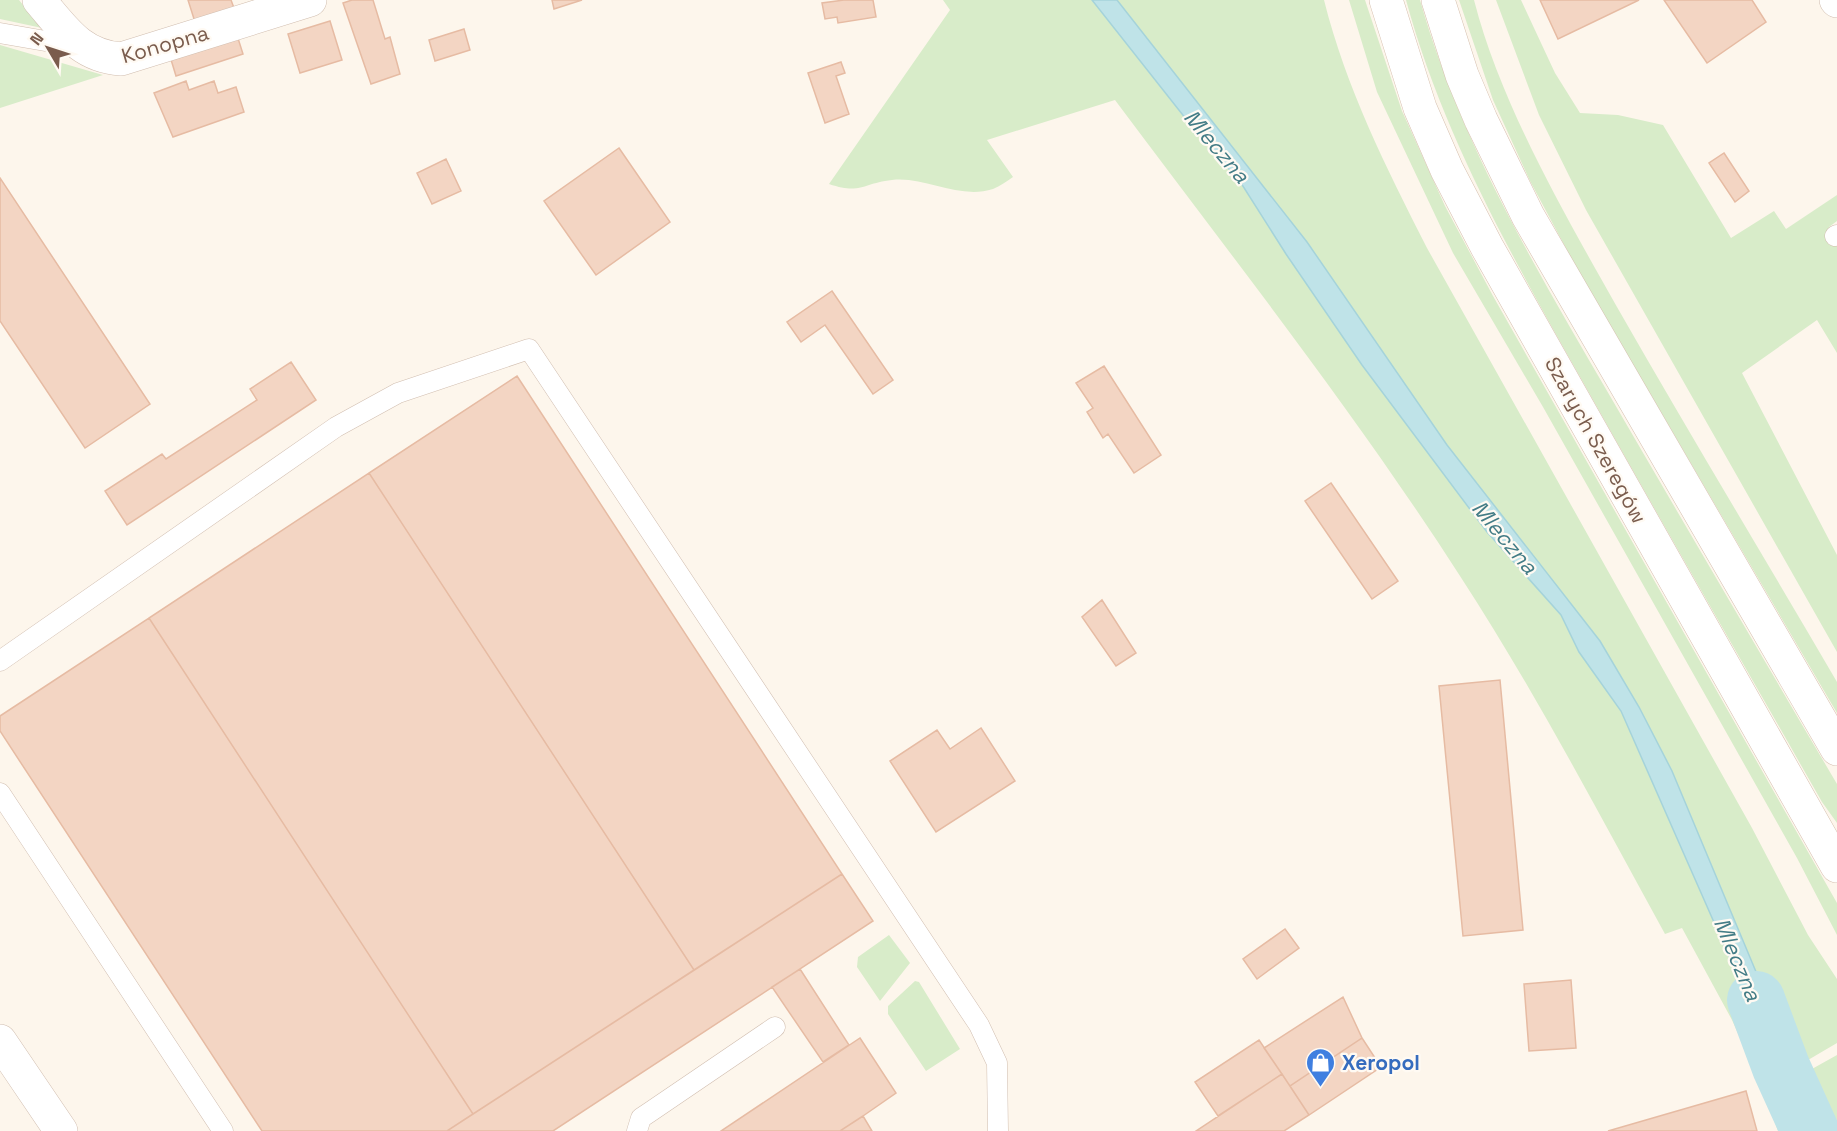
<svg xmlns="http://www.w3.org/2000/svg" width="1837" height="1131" viewBox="0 0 1837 1131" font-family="'Space Grotesk',sans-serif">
  <rect width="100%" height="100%" fill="#fdf6ec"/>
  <path fill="#d8ecc9" d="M 0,0 L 19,0 L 42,28 L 0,19 Z
    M 943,0 L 1092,0 L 1186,119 L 1241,183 L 1362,365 L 1487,532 L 1561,615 L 1579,652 L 1621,711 L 1746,995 L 1778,1078 L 1762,1087 L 1732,1020 L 1682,928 L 1665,934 C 1599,814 1535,691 1460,576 C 1354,411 1232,257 1115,100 L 987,140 L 1013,177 C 1007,181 1000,186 993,189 C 959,200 925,176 892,180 C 863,183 861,195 829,184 L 950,10 Z
    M 1117,0 L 1324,0 C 1346,88 1386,167 1427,248 L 1752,828 L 1808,935 L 1837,979 L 1837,1043 L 1791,1070 L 1772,1010 L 1672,771 L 1639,707 L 1600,641 L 1447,445 L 1307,242 Z
    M 1349,0 L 1365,0 L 1402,111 L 1445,206 L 1493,296 L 1837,903 L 1837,935 L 1797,858 L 1543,407 L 1453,253 L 1377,92 Z
    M 1406,0 L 1420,0 C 1460,142 1536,269 1610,396 C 1685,525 1761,655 1837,784 L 1837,823 L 1822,802 C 1744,665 1665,528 1588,391 C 1517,265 1444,140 1406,0 Z
    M 1459,0 L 1474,0 C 1501,105 1564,213 1617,307 C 1689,433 1764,557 1837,682 L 1837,713 L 1576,267 L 1530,181 L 1493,100 Z
    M 1496,0 L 1521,0 L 1555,73 L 1580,113 L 1618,115 L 1663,125 L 1731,238 L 1774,211 L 1786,229 L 1837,195 L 1837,221 L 1829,227 L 1837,239 L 1837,353 L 1817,320 L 1742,373 L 1837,555 L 1837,652 L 1586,210 L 1539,115 Z
    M 0,45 L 103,75 L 0,108 Z
    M 889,935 L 910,963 L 880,1001 L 857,967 L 858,957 Z
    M 915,981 L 919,982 L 960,1049 L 926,1071 L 888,1014 L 888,1006 Z
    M 1837,1055 L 1837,1131 L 1823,1131 L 1794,1079 Z
    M 1782,1086 L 1804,1131 L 1778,1131 L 1765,1095 Z"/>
  <path fill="#bfe3e8" stroke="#a5d3da" stroke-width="1.5" d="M 1092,0 L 1117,0 L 1307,242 L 1447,445 L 1600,641 L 1639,707 L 1672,771 L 1772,1010 L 1791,1070 L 1778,1078 L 1746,995 L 1621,711 L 1579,652 L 1561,615 L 1487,532 L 1362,365 L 1286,254 L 1241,183 L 1186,119 Z
    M 1794,1079 L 1816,1116 L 1837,1131 L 1804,1131 L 1782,1086 Z"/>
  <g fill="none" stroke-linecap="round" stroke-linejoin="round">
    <path stroke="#bfe3e8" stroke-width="58" d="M 1756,1000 L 1781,1067 L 1810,1131"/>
  </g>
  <path fill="#f3d5c3" stroke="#e6bba3" stroke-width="1.5" d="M 188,0 L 231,0 L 234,8 L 195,22 Z
    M 352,0 L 373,0 L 385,39 L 390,37 L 400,74 L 371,84 L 343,3 Z
    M 552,0 L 582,0 L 554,9 Z
    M 844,0 L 873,0 L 876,17 L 838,23 L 837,17 L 825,19 L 822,3 Z
    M 1540,0 L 1639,0 L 1558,39 Z
    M 1664,0 L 1752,0 L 1766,22 L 1707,63 Z
    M 330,21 L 342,60 L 300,73 L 288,34 Z
    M 464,29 L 470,50 L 435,61 L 429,40 Z
    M 236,32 L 243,54 L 176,76 L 169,53 Z
    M 841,62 L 845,73 L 836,76 L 849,114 L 825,123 L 808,73 Z
    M 186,81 L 189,90 L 214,81 L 218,93 L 236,87 L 244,112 L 173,137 L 154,93 Z
    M 619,148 L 670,222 L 596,275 L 544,201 Z
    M 1724,153 L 1749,191 L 1735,202 L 1709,163 Z
    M 446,159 L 461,191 L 432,204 L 417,173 Z
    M 0,178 L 150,404 L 85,448 L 0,321 Z
    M 832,291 L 893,380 L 873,394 L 825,325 L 801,342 L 787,322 Z
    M 291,362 L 316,400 L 127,525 L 105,491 L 162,454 L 166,459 L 257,400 L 250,389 Z
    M 1104,366 L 1161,455 L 1134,473 L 1108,434 L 1103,438 L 1087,412 L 1093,408 L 1076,383 Z
    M 517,376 L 842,874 L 694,970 L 369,473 Z
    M 369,473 L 694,970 L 473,1114 L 149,618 Z
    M 1331,483 L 1398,581 L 1372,599 L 1305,501 Z
    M 1102,600 L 1136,653 L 1116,666 L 1082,617 Z
    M 149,618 L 473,1114 L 447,1131 L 262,1131 L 0,731 L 0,716 Z
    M 1500,680 L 1523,930 L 1463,936 L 1439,686 Z
    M 981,728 L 1015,781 L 936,832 L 890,761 L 937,730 L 950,749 Z
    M 842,874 L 873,921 L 553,1131 L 447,1131 Z
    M 1285,929 L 1299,948 L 1257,979 L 1243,959 Z
    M 800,969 L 849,1045 L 823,1062 L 772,987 Z
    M 1571,980 L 1576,1048 L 1529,1051 L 1524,984 Z
    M 1343,997 L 1362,1038 L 1290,1086 L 1264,1048 Z
    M 860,1038 L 896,1093 L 863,1116 L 840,1131 L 721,1131 Z
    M 1362,1038 L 1381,1067 L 1309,1115 L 1290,1086 Z
    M 1259,1040 L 1282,1074 L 1218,1116 L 1195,1082 Z
    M 1282,1074 L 1309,1115 L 1284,1131 L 1196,1131 Z
    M 1746,1091 L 1757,1131 L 1608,1131 Z
    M 863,1116 L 872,1131 L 840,1131 Z"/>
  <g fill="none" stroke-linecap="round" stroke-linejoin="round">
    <defs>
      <path id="service" d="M 0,33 L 80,47
        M 1835,236 L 1837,235
        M 0,661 L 336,427 L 398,393 L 529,349 L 979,1025 L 997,1063 L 998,1131
        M 0,793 L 223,1131
        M 637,1131 L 641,1118 L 650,1112 L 775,1027"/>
      <path id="minor" d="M 39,0 C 64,29 80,56 121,59 L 310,0
        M 1836,0 L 1837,1
        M 0,1041 L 61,1131"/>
      <path id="secondary" d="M 1386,0 L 1420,108 L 1447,170 L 1487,247 L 1837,866
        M 1438,0 L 1462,75 L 1481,120 L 1528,216 L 1837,749"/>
    </defs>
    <use href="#service" stroke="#d1beb0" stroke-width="21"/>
    <use href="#minor" stroke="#d1beb0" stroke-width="34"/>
    <use href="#secondary" stroke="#d6c0b0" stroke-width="34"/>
    <use href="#service" stroke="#fff" stroke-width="20"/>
    <use href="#minor" stroke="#fff" stroke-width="33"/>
    <use href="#secondary" stroke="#fff" stroke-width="33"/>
  </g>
  <defs>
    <symbol id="shop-pin" viewBox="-11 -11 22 30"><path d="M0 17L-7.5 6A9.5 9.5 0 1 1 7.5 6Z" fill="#3f7fe0" stroke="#fffaf3"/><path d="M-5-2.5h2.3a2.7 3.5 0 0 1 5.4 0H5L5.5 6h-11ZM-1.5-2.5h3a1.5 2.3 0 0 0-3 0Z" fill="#fff"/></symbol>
  </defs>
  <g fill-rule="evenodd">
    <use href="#shop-pin" x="1304" y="1046" width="33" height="45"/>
  </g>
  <g text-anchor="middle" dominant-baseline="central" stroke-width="4.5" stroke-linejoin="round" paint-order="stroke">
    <g font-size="21" fill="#7a5c4d" stroke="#fffaf3">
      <text transform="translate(165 44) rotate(-16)">Konopna</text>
      <text transform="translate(1596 440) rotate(61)">Szarych Szeregów</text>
    </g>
    <g font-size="21" font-weight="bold" fill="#366cbe" stroke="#fffaf3" text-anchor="start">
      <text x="1342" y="1062">Xeropol</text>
    </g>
    <g font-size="22" font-style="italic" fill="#437c86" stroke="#fffaf3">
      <text transform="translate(1217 146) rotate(50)">Mleczna</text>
      <text transform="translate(1505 537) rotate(50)">Mleczna</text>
      <text transform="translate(1738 959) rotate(67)">Mleczna</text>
    </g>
  </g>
  <g transform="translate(48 48) rotate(309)" stroke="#fffaf3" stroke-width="4.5" paint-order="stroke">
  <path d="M0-4.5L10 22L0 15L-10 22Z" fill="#7a5c4d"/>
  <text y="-9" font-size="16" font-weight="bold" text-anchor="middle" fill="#7a5c4d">N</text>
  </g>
</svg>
